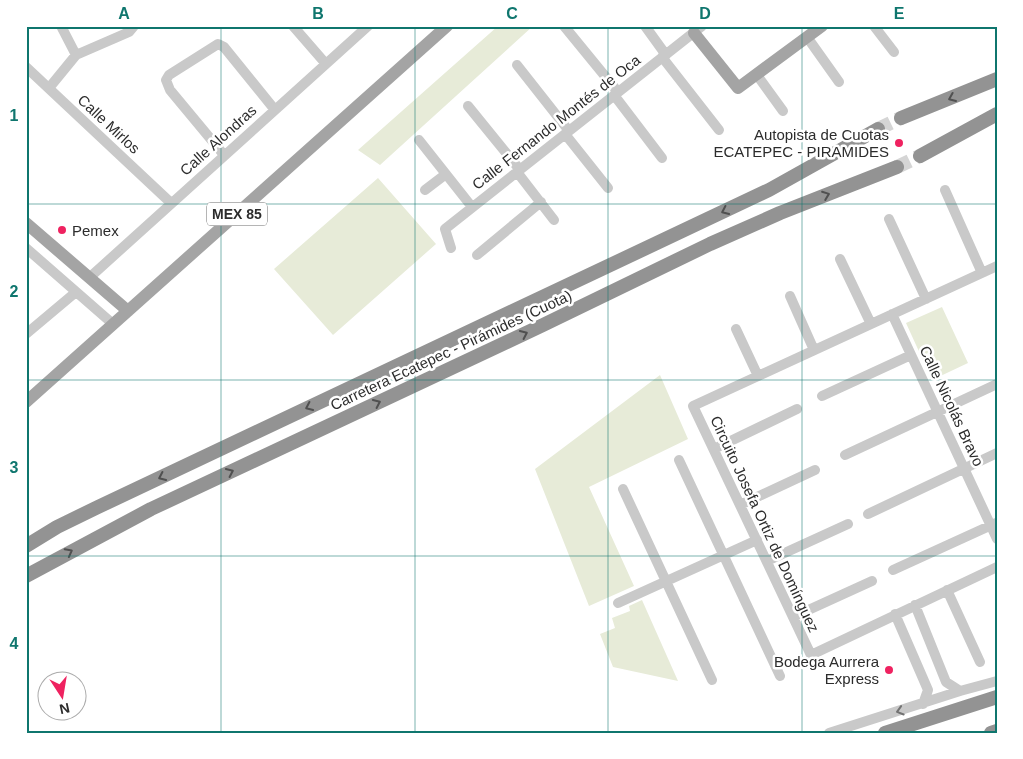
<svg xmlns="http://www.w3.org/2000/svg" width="1023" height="759" viewBox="0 0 1023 759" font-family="Helvetica,sans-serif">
  <rect width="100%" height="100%" fill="#fff"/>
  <path fill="#e7ebd8" d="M 498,26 L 533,26 L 380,165 L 358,150 Z
    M 378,178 L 436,244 L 333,335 L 274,269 Z
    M 942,307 L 968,363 L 932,380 L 906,323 Z
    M 660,375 L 688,439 L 589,487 L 634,586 L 589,606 L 535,469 Z
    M 642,600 L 678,681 L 613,667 L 600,634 L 615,628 L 612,618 L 630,611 L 629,606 Z"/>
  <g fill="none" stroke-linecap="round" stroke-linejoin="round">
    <path stroke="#d5d5d5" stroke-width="14" stroke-dasharray="14 7" stroke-linecap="butt" d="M 878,129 L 901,118
      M 897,167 L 920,156"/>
    <path stroke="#c9c9c9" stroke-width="10" d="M 61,26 L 76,55
      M 293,26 L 326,64
      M 564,26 L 618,92
      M 645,26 L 666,55
      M 874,26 L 894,52
      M 807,37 L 839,82
      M 662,57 L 719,130
      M 517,65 L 569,131
      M 26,67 L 171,203
      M 757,75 L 783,111
      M 49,88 L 76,55 L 129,32 L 134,26
      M 614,95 L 662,158
      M 468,106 L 520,170
      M 565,134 L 608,188
      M 419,140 L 472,207
      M 224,155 L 170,90 L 166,80 L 169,75 L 218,44 L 224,47 L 275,110
      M 517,172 L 554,220
      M 425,190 L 446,174
      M 945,190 L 982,273
      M 889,219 L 926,299
      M 26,248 L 113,324
      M 451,248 L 445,229 L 702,26
      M 477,255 L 541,202
      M 840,259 L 871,324
      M 997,266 L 693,406 L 811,655 L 997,567
      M 89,278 L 368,26
      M 790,296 L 814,350
      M 892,314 L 997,539
      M 736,329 L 758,376
      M 26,334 L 76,292
      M 822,396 L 911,355
      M 714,449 L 797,409
      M 845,455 L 997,384
      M 679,460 L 780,676
      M 623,489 L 712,680
      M 740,505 L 815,470
      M 868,514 L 997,453
      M 767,561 L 848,524
      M 893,570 L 996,523
      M 947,590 L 980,662
      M 618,603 L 757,540
      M 915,605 L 946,682 L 960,691
      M 895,614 L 928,690 L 923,704
      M 793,617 L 872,581
      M 829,733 L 960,691 L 997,681"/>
    <path stroke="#a4a4a4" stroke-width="12" d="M 694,33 L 738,88 L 822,26
      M 26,223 L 128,311
      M 26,402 L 447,26"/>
    <path stroke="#939393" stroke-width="14" d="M 901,118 L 997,79
      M 920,156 L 997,114
      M 26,546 L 57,527 L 98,507 L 769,190 L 878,129
      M 26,576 L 151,509 L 543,325 L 710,244 L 780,213 L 897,167
      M 885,733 L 997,697
      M 991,733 L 997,731"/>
  </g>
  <defs><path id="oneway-chevron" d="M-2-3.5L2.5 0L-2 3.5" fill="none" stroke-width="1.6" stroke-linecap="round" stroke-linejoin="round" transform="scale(1.25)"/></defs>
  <g stroke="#505050">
    <use href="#oneway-chevron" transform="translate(952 98) rotate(157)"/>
    <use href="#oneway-chevron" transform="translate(826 195) rotate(-21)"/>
    <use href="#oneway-chevron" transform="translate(725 211) rotate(155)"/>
    <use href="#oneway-chevron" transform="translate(524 334) rotate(-25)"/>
    <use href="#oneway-chevron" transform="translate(377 403) rotate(-25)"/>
    <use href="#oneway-chevron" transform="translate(309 407) rotate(155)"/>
    <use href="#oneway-chevron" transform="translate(230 472) rotate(-25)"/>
    <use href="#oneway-chevron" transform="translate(162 477) rotate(155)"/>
    <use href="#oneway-chevron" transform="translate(69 552) rotate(-28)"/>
  </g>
  <use stroke="#737373" href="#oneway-chevron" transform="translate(900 711) rotate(163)"/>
  <path fill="none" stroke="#0f766e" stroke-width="1" stroke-opacity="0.55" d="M 221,26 L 221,733M 415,26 L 415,733M 608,26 L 608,733M 802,26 L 802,733M 26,204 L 997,204M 26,380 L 997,380M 26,556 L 997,556"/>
  <g fill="#ef2260" stroke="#fff" stroke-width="2">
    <circle cx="899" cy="143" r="5"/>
    <circle cx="62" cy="230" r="5"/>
    <circle cx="889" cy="670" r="5"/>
  </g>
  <g text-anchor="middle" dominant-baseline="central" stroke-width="5" stroke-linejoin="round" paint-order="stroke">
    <rect fill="#fff" stroke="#6b6b6b" stroke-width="1" x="207" y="202.5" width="60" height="23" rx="4"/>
    <g font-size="14" font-weight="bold" fill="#2c2c2c">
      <text x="237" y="214">MEX 85</text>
    </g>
    <g font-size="15" fill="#2c2c2c" stroke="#fff">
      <text transform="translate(556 122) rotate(-38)">Calle Fernando Montés de Oca</text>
      <text transform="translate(109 124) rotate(43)">Calle Mirlos</text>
      <text transform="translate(218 140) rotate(-42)">Calle Alondras</text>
      <text transform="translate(451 350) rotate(-25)">Carretera Ecatepec - Pirámides (Cuota)</text>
      <text transform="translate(952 406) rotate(65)">Calle Nicolás Bravo</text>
      <text transform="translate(765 524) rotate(65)">Circuito Josefa Ortiz de Domínguez</text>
    </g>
    <g font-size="15" fill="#2c2c2c" stroke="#fff" text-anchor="end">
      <text x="889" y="134">Autopista de Cuotas<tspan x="889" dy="17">ECATEPEC - PIRAMIDES</tspan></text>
      <text x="72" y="230" text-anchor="start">Pemex</text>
      <text x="879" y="661">Bodega Aurrera<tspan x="879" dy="17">Express</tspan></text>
    </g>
  </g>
  <rect width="1023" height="759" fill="none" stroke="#ffffff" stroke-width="55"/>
  <g transform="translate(62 696) rotate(168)"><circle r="24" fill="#ffffff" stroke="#ababab"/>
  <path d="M0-4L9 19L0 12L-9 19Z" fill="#ef2260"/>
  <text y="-8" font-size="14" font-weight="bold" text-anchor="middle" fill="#2c2c2c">N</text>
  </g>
  <rect x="28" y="28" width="968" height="704" fill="none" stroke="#0f766e" stroke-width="2"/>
  <g font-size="16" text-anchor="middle" font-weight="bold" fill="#0f766e">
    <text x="124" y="19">A</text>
    <text x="318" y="19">B</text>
    <text x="512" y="19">C</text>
    <text x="705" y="19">D</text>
    <text x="899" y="19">E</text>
    <text x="14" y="121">1</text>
    <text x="14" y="297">2</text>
    <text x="14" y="473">3</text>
    <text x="14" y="649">4</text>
  </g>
</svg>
